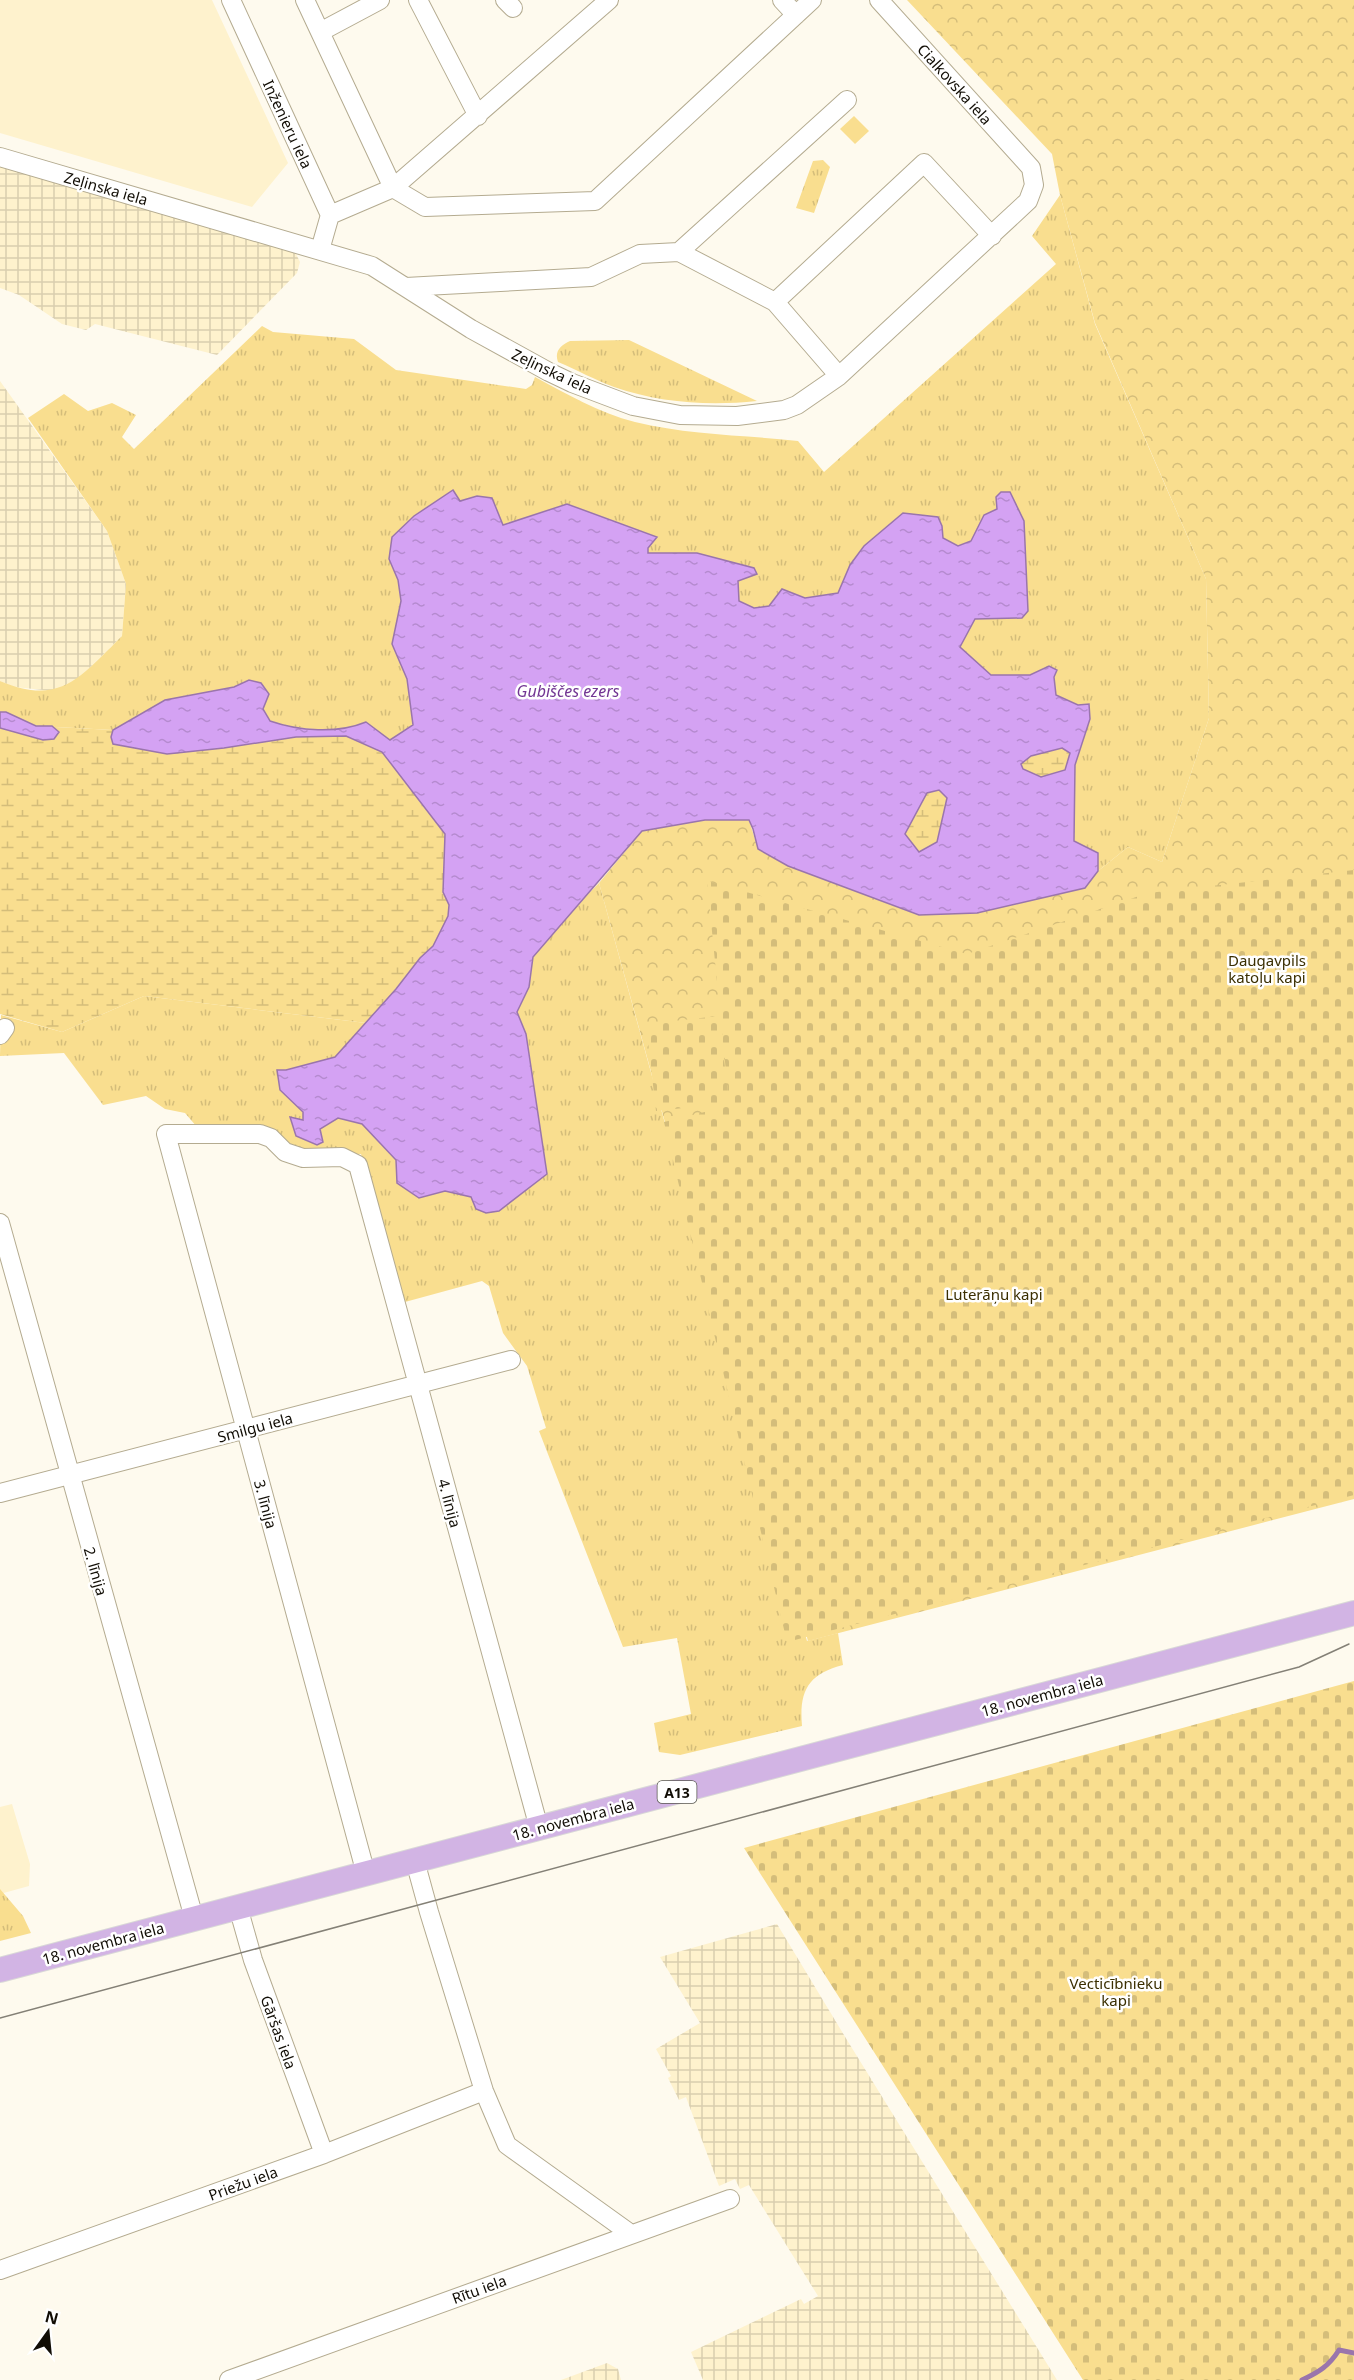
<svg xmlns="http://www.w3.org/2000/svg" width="1354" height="2380" viewBox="0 0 1354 2380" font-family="'Noto Sans',sans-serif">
  <defs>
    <pattern id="industrial-grid" width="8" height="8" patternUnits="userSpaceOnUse" patternTransform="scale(1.5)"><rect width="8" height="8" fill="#fef2cd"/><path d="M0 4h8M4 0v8" fill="none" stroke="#d9ceaf"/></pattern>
    <pattern id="grass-tufts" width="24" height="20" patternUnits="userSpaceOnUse" patternTransform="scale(1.5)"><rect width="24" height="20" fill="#f9de8f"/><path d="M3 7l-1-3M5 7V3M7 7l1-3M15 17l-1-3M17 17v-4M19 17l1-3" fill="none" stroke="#d4bd7a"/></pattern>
    <pattern id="forest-crowns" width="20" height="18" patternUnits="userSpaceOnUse" patternTransform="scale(1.5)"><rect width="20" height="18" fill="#f9de8f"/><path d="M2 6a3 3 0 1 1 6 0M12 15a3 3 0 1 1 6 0" fill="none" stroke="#d4bd7a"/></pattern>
    <pattern id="wetland-marsh" width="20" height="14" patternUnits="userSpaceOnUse" patternTransform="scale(1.5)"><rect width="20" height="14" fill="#f9de8f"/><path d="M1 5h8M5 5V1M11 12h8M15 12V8" fill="none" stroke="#d4bd7a"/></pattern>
    <pattern id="cemetery-stones" width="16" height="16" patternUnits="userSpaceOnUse" patternTransform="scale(1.5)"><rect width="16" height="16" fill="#f9de8f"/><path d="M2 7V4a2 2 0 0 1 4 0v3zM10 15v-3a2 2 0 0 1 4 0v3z" fill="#d4bd7a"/></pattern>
    <pattern id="water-ripples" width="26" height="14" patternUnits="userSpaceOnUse" patternTransform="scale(1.5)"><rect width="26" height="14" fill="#d4a2f3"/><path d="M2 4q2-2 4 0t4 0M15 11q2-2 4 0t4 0" fill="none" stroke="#b58acf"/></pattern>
  </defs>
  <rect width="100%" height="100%" fill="#fefaee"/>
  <path fill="#fef2cd" d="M 0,0 L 212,0 L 288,163 L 252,207 L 0,133 Z
    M 12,1804 L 30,1864 L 29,1886 L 0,1894 L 0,1807 Z"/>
  <path fill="url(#industrial-grid)" d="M 0,165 L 289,250 L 296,254 L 300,262 L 297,273 L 217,355 L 95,324 L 86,330 L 62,324 L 19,295 L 0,288 Z
    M 0,381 L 107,531 L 126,584 L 122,636 L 77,680 L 53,691 L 14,687 L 0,681 Z
    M 777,1924 L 847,2040 L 1057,2380 L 703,2380 L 691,2352 L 801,2299 L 804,2304 L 818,2296 L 749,2185 L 740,2189 L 735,2179 L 719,2186 L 686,2097 L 679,2100 L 668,2078 L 671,2076 L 656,2049 L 700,2023 L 660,1957 Z
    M 607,2363 L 618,2369 L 621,2380 L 561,2380 Z"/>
  <path fill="url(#grass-tufts)" d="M 823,160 L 830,167 L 814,213 L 796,208 L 813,161 Z
    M 1060,195 L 1095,324 L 1206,579 L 1209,718 L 1162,862 L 1128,847 L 1098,871 L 1098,853 L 1074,841 L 1075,765 L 1090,719 L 1078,705 L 1056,695 L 1054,677 L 991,675 L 960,647 L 975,619 L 1022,618 L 998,510 L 984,516 L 971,541 L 958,546 L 943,538 L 942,526 L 903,513 L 864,546 L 850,565 L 838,593 L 805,598 L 782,589 L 769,606 L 754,608 L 739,602 L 738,581 L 756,574 L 754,568 L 648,553 L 648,548 L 657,537 L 567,504 L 503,525 L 492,498 L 477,496 L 459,501 L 452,490 L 389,559 L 398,580 L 401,601 L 392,644 L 407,679 L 413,725 L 390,740 L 366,722 C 337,734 299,730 270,721 L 249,680 L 234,687 L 165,700 L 113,730 L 36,726 L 6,712 L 0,712 L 0,681 C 61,707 81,676 122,636 L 126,584 L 107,531 L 28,418 L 64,394 L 88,411 L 112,403 L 136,415 L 122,437 L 134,449 L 262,326 L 273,332 L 354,339 L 396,370 L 526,389 L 532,385 L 535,377 C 567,394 599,413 635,422 C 688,435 744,435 798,441 L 824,472 L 1056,264 L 1032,236 Z
    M 629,340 L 757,401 C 709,406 660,403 614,387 C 595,380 577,370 558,362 C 554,351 561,345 570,341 Z
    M 599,883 L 807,1641 L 838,1633 L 843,1665 C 808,1674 799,1691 802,1726 L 680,1755 L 659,1752 L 654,1723 L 691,1714 L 677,1638 L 623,1647 L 539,1431 L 546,1428 L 527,1366 L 503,1333 L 489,1286 L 482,1281 L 405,1302 L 361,1154 L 305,1153 L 197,1127 L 185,1113 L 165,1109 L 146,1096 L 103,1105 L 64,1053 L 0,1056 L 1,1015 L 62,1032 L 144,996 L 366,1023 L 335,1057 L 286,1070 L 277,1070 L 280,1090 L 303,1112 L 304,1120 L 290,1117 L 320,1129 L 338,1118 L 362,1124 L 396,1160 L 397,1183 L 419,1198 L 445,1191 L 472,1197 L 499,1211 L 547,1174 L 526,1034 L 517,1012 L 529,987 L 533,957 L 575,907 Z
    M 0,1889 L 23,1916 L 31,1933 L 0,1941 Z"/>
  <path fill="url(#forest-crowns)" d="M 907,0 L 1354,0 L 1354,1499 L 808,1641 L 599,883 L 642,831 L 705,820 L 749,820 L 758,849 L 788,866 L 919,915 L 1085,888 L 1098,871 L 1128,847 L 1162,862 L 1209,718 L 1206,579 L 1095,323 L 1060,195 L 1052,154 Z"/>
  <path fill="url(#wetland-marsh)" d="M 453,490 L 460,501 L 477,496 L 492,498 L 503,525 L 567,504 L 657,537 L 648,548 L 648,553 L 697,553 L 754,568 L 757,574 L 738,581 L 739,601 L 754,608 L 769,606 L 782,589 L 805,598 L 838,593 L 850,565 L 864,546 L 903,513 L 938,517 L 924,536 L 958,546 L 971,541 L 984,515 L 997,510 L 996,497 L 1001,492 L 1010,492 L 1024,521 L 1028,611 L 1022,618 L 975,619 L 960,647 L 991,675 L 1056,695 L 1078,705 L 1089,704 L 1090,719 L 1075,765 L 1074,841 L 1098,853 L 1098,871 L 1085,888 L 977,913 L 919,915 L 753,829 L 749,820 L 705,820 L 642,831 L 533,957 L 529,987 L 433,946 L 420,958 L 396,989 L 366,1023 L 144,996 L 62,1032 L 0,1014 L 0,712 L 6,712 L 36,726 L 113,730 L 165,700 L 234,687 L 249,680 L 261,683 L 269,694 L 263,709 L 270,721 C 299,730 337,734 366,722 L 390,740 L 413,724 L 407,679 L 392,644 L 424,614 L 389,559 L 392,537 L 414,516 Z"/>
  <path fill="url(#cemetery-stones)" d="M 1354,870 L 1354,1495 L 787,1642 L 664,1122 L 729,1106 L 729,1103 L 656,1111 L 646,1024 L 719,1016 L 729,1102 L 707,881 L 967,954 L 1148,893 Z
    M 1354,1681 L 1354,2380 L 1083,2380 L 744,1848 Z"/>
  <path fill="#f9de8f" d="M 854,116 L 869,131 L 855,144 L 840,129 Z"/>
  <path fill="url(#water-ripples)" stroke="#9a75ac" stroke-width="1.5" fill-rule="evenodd" d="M 453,490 L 460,501 L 477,496 L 492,498 L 503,525 L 567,504 L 657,537 L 648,548 L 648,553 L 697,553 L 754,568 L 757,574 L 738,581 L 739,601 L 754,608 L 769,606 L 782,589 L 805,598 L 838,593 L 850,565 L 864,546 L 903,513 L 938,517 L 942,526 L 943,538 L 958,546 L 971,541 L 984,515 L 997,509 L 996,497 L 1001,492 L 1010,492 L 1024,521 L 1028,611 L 1022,618 L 975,619 L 960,647 L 991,675 L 1030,675 L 1049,666 L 1057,670 L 1054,677 L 1056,695 L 1078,705 L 1089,704 L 1090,719 L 1075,765 L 1074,841 L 1098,853 L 1098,871 L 1085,888 L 977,913 L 919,915 L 788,866 L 758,849 L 753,829 L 749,820 L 705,820 L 642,831 L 533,957 L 529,987 L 517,1012 L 526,1034 L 547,1174 L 499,1211 L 486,1213 L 476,1209 L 471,1197 L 445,1191 L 419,1198 L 397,1183 L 396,1160 L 362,1124 L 338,1118 L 320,1129 L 323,1142 L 317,1145 L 296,1136 L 290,1117 L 303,1120 L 303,1112 L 280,1090 L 277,1070 L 286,1070 L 335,1057 L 396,989 L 420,958 L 433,946 L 448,916 L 449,905 L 443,892 L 445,834 L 382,752 L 346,736 L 296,737 L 224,748 L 167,754 L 113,744 L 111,737 L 113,730 L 165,700 L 234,687 L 249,680 L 261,683 L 269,694 L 263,709 L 270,721 C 299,731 337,734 366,722 L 390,740 L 413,725 L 407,679 L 392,644 L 401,601 L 398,580 L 389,559 L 392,537 L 414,516 ZM 1062,748 L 1070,753 L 1065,770 L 1041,777 L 1023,769 L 1021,764 L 1031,756 ZM 939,790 L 947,798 L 937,842 L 919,852 L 905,834 L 927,793 Z
    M 0,712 L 6,712 L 36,726 L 52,726 L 59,732 L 54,739 L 43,740 L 0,728 Z"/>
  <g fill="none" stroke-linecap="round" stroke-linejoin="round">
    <path stroke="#9a75ac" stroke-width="5" d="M 1302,2380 C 1319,2372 1329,2366 1339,2350 L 1354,2353"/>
    <defs>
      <path id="minor" d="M 231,0 L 330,215 L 320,250
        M 305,0 L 393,188 L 425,207 L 595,201 L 812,0
        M 418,0 L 478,116
        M 505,0 L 513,8
        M 782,0 L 796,15
        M 320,32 L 380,0
        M 0,157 L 372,266 L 471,329 L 549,372 L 572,383 L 633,406 L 680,415 L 737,416 L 784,410 L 797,405 L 839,376 L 1028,201 L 1034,185 L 1031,168 L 879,0
        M 330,215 L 393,188 L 609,0
        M 679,252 L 775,302
        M 406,287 L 591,277 L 640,254 L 679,252 L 847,100
        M 839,376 L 775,302 L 924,163 L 992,236
        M 0,1035 L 5,1028
        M 0,1223 L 194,1918
        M 0,1493 L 511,1360
        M 415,1861 L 429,1912 L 484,2091 L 507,2145 L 631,2234
        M 366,1874 L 166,1134 L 260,1134 L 271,1138 L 285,1152 L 303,1158 L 342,1157 L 358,1165 L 539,1828
        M 238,1907 L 253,1960 L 324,2154
        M 0,2270 L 324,2154 L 484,2091
        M 229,2380 L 730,2199"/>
      <path id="major" d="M 0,1970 L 1354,1613"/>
    </defs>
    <use href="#minor" stroke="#b4ab90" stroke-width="20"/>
    <use href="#major" stroke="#d9d8d7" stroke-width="26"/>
    <use href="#minor" stroke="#fff" stroke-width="18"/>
    <use href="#major" stroke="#d2b4e4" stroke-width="24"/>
    <path stroke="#848076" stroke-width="1.5" d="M 0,2018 L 1299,1667 L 1349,1644"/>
  </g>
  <g text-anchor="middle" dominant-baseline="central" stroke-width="5" stroke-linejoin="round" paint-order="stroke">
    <rect fill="#fff" stroke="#585650" stroke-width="1.5" x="657.5" y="1781" width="39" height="22" rx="4.5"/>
    <g font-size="14" font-weight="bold" fill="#110d05">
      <text x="677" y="1792">A13</text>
    </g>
    <g font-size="15" fill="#110d05" stroke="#fff">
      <text transform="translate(955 84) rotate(48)">Cialkovska iela</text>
      <text transform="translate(288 124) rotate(65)">Inženieru iela</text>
      <text transform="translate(106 188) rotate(16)">Zeļinska iela</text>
      <text transform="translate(552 371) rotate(25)">Zeļinska iela</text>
      <text transform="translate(255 1427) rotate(-15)">Smilgu iela</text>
      <text transform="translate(450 1503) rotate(75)">4. līnija</text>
      <text transform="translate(266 1504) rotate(75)">3. līnija</text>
      <text transform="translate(96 1571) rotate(74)">2. līnija</text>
      <text transform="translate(1042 1695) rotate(-15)">18. novembra iela</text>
      <text transform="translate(573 1819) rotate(-15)">18. novembra iela</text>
      <text transform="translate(103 1943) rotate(-15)">18. novembra iela</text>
      <text transform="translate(279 2032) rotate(70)">Gāršas iela</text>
      <text transform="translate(243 2183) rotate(-20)">Priežu iela</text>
      <text transform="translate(479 2289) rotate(-20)">Rītu iela</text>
    </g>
    <g font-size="15" fill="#3b2f02" stroke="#fff">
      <text x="1267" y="960">Daugavpils<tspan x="1267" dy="17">katoļu kapi</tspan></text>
      <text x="994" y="1294">Luterāņu kapi</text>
      <text x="1116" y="1983">Vecticībnieku<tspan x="1116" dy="17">kapi</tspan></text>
    </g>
    <g font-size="16" font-style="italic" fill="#723593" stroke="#fff">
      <text x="568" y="691">Gubiščes ezers</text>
    </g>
  </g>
  <g transform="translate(48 2332) rotate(15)" stroke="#ffffff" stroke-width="4.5" paint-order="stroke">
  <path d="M0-4.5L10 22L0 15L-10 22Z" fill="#110d05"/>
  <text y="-9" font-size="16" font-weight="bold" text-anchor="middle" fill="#110d05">N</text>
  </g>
</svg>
